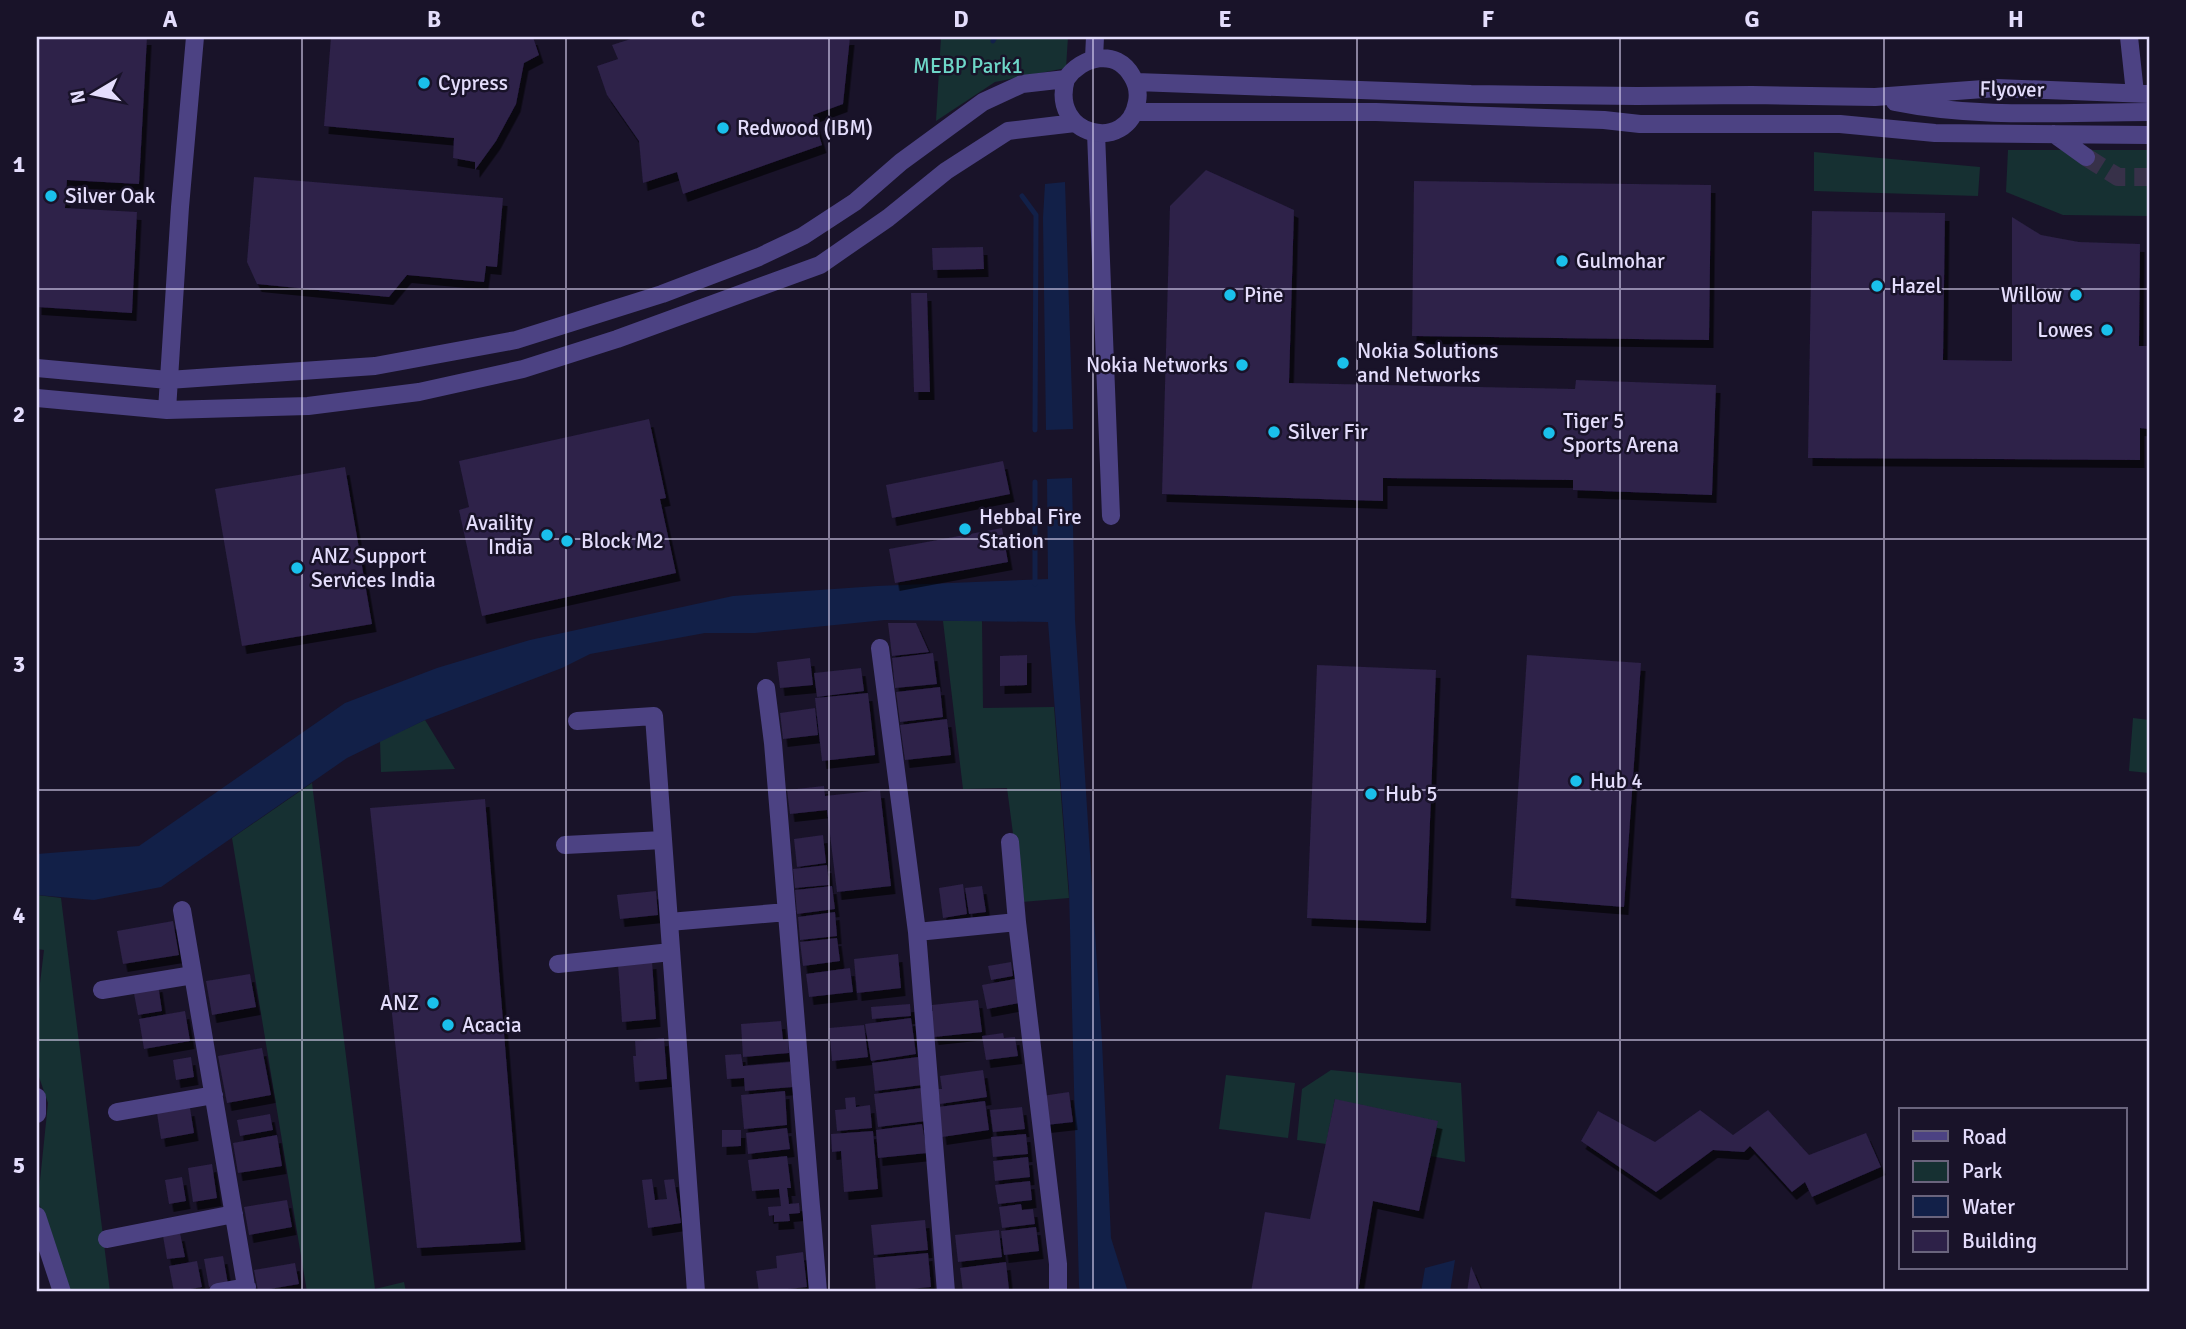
<svg xmlns="http://www.w3.org/2000/svg" width="2186" height="1329" viewBox="0 0 2186 1329" font-family="Signika,sans-serif">
  <defs>
    <filter id="shadow"><feDropShadow dx="4.5" dy="8" stdDeviation="0" flood-color="#0009"/></filter>
  </defs>
  <rect width="100%" height="100%" fill="#191329"/>
  <path fill="#163032" d="M 941,37 L 1068,37 L 1066,68 L 995,82 L 936,121 Z
    M 2008,150 L 2149,150 L 2149,216 L 2063,215 L 2006,192 Z
    M 1814,152 L 1980,167 L 1978,196 L 1814,191 Z
    M 943,621 L 982,621 L 983,708 L 1054,707 L 1069,898 L 1022,902 L 1007,788 L 963,789 Z
    M 2133,718 L 2149,720 L 2149,773 L 2129,771 Z
    M 425,720 L 455,769 L 381,772 L 380,741 Z
    M 312,783 L 375,1289 L 404,1282 L 406,1292 L 307,1292 L 232,838 Z
    M 37,895 L 61,898 L 110,1292 L 69,1292 L 38,1200 L 48,1103 L 37,1071 L 37,1008 L 44,950 L 37,949 Z
    M 1331,1070 L 1461,1083 L 1465,1162 L 1430,1156 L 1335,1099 L 1326,1144 L 1297,1140 L 1302,1089 Z
    M 1226,1075 L 1295,1083 L 1288,1138 L 1219,1129 Z"/>
  <path fill="#122048" d="M 1065,182 L 1073,429 L 1046,430 L 1043,218 L 1045,184 Z
    M 1072,478 L 1075,620 L 1102,1042 L 1111,1238 L 1128,1292 L 1080,1292 L 1079,1285 L 1069,889 L 1048,622 L 885,620 L 755,633 L 705,633 L 590,654 L 562,668 L 425,720 L 347,758 L 161,887 L 94,900 L 37,895 L 37,854 L 139,846 L 345,703 L 437,668 L 530,640 L 733,596 L 877,586 L 1048,579 L 1047,479 Z
    M 1455,1260 L 1450,1292 L 1421,1292 L 1425,1268 Z"/>
  <g fill="none" stroke-linecap="round" stroke-linejoin="round">
    <path stroke="#122048" stroke-width="5" d="M 993,41 L 995,37
      M 1022,196 L 1036,215 L 1035,430
      M 1035,584 L 1035,482"/>
  </g>
  <path fill="#2d2148" filter="url(#shadow)" d="M 37,37 L 147,37 L 139,184 L 67,180 L 65,208 L 137,212 L 132,313 L 37,307 Z
    M 331,37 L 533,37 L 539,55 L 524,63 L 516,104 L 496,141 L 475,170 L 475,162 L 453,158 L 454,138 L 324,126 Z
    M 637,37 L 850,37 L 843,104 L 813,115 L 822,145 L 683,194 L 677,172 L 643,183 L 639,141 L 607,95 L 597,66 L 618,59 L 612,45 Z
    M 1206,170 L 1294,210 L 1289,383 L 1575,389 L 1576,380 L 1716,385 L 1712,495 L 1573,490 L 1573,480 L 1383,478 L 1383,501 L 1162,494 L 1170,206 Z
    M 254,177 L 503,198 L 497,267 L 486,266 L 484,282 L 407,275 L 389,297 L 257,284 L 247,262 Z
    M 1414,181 L 1711,185 L 1709,340 L 1412,336 Z
    M 1812,211 L 1945,213 L 1943,360 L 2012,361 L 2012,217 L 2041,235 L 2079,242 L 2140,244 L 2139,346 L 2149,346 L 2149,429 L 2140,428 L 2140,460 L 1808,458 Z
    M 983,247 L 984,269 L 933,270 L 932,248 Z
    M 911,293 L 927,293 L 930,392 L 914,392 Z
    M 649,419 L 666,498 L 660,499 L 676,573 L 482,616 L 459,510 L 469,507 L 459,461 Z
    M 1003,461 L 1010,494 L 892,518 L 886,485 Z
    M 345,467 L 372,624 L 242,646 L 215,489 Z
    M 1002,528 L 1008,562 L 895,583 L 889,549 Z
    M 888,623 L 916,623 L 929,652 L 892,656 Z
    M 933,653 L 937,684 L 895,688 L 892,658 Z
    M 1027,655 L 1027,685 L 1000,686 L 1000,656 Z
    M 1527,655 L 1641,663 L 1624,907 L 1511,898 Z
    M 810,658 L 813,685 L 780,688 L 777,662 Z
    M 1317,665 L 1436,670 L 1426,923 L 1307,918 Z
    M 861,668 L 864,691 L 817,697 L 814,673 Z
    M 940,687 L 943,717 L 900,722 L 896,692 Z
    M 868,693 L 875,755 L 822,761 L 815,698 Z
    M 815,708 L 818,735 L 783,739 L 780,713 Z
    M 947,719 L 951,755 L 905,760 L 900,725 Z
    M 824,786 L 825,796 L 880,790 L 891,886 L 837,892 L 827,810 L 790,814 L 787,790 Z
    M 485,799 L 521,1242 L 417,1248 L 370,808 Z
    M 823,835 L 826,863 L 797,867 L 794,839 Z
    M 827,865 L 829,885 L 795,888 L 793,869 Z
    M 963,884 L 967,914 L 943,918 L 939,888 Z
    M 832,886 L 835,909 L 797,914 L 795,890 Z
    M 982,886 L 986,912 L 969,914 L 965,888 Z
    M 656,891 L 658,915 L 620,919 L 617,895 Z
    M 835,912 L 837,936 L 800,940 L 798,917 Z
    M 173,921 L 179,955 L 123,964 L 117,931 Z
    M 837,938 L 840,961 L 803,966 L 800,942 Z
    M 898,954 L 901,988 L 857,993 L 854,959 Z
    M 652,961 L 656,1019 L 622,1022 L 618,964 Z
    M 1011,962 L 1013,976 L 991,980 L 988,966 Z
    M 850,968 L 853,992 L 809,997 L 806,974 Z
    M 250,974 L 256,1007 L 212,1015 L 206,981 Z
    M 1015,979 L 1019,1003 L 987,1009 L 982,985 Z
    M 158,984 L 162,1011 L 138,1015 L 133,988 Z
    M 978,1000 L 982,1032 L 934,1037 L 927,1011 L 933,1011 L 932,1005 Z
    M 910,1004 L 911,1016 L 872,1019 L 871,1007 Z
    M 185,1011 L 190,1041 L 144,1049 L 139,1019 Z
    M 911,1018 L 916,1054 L 871,1061 L 865,1024 Z
    M 781,1021 L 783,1040 L 788,1039 L 789,1053 L 743,1057 L 741,1024 Z
    M 864,1025 L 868,1057 L 832,1061 L 829,1028 Z
    M 1003,1033 L 1004,1038 L 1015,1037 L 1018,1056 L 986,1060 L 982,1036 Z
    M 664,1038 L 667,1079 L 635,1082 L 633,1056 L 636,1056 L 635,1041 Z
    M 262,1048 L 271,1095 L 227,1103 L 218,1056 Z
    M 741,1054 L 743,1066 L 790,1062 L 793,1087 L 745,1091 L 744,1078 L 727,1079 L 725,1055 Z
    M 191,1057 L 194,1077 L 176,1080 L 173,1060 Z
    M 918,1057 L 922,1085 L 875,1091 L 872,1063 Z
    M 983,1070 L 987,1097 L 940,1104 L 938,1089 L 942,1089 L 940,1076 Z
    M 922,1088 L 926,1121 L 878,1127 L 874,1094 Z
    M 785,1091 L 787,1125 L 744,1129 L 741,1095 Z
    M 1069,1092 L 1073,1122 L 1046,1125 L 1042,1096 Z
    M 855,1097 L 856,1107 L 870,1105 L 872,1128 L 837,1131 L 835,1110 L 846,1109 L 845,1098 Z
    M 1335,1099 L 1438,1121 L 1419,1211 L 1373,1201 L 1358,1292 L 1251,1292 L 1265,1212 L 1310,1219 Z
    M 985,1101 L 989,1130 L 942,1137 L 938,1107 Z
    M 1022,1107 L 1025,1129 L 993,1132 L 990,1110 Z
    M 190,1108 L 194,1133 L 161,1139 L 157,1113 Z
    M 1700,1110 L 1733,1135 L 1768,1110 L 1809,1155 L 1866,1133 L 1881,1167 L 1812,1197 L 1805,1182 L 1792,1192 L 1750,1146 L 1744,1152 L 1713,1150 L 1656,1192 L 1581,1141 L 1598,1111 L 1655,1142 Z
    M 270,1114 L 273,1130 L 240,1136 L 237,1120 Z
    M 922,1124 L 927,1153 L 878,1158 L 876,1130 Z
    M 787,1128 L 790,1149 L 748,1154 L 746,1133 Z
    M 722,1130 L 741,1130 L 741,1146 L 722,1147 Z
    M 873,1131 L 878,1189 L 844,1192 L 841,1151 L 832,1152 L 831,1134 Z
    M 1026,1134 L 1028,1154 L 993,1157 L 991,1137 Z
    M 277,1135 L 282,1166 L 238,1173 L 233,1143 Z
    M 787,1156 L 791,1188 L 787,1188 L 789,1204 L 799,1203 L 800,1213 L 789,1214 L 790,1221 L 774,1222 L 774,1215 L 769,1216 L 768,1207 L 781,1206 L 779,1189 L 752,1191 L 748,1160 Z
    M 1028,1157 L 1030,1177 L 995,1181 L 993,1161 Z
    M 212,1164 L 217,1198 L 193,1202 L 188,1168 Z
    M 182,1177 L 186,1201 L 169,1204 L 165,1180 Z
    M 652,1179 L 655,1200 L 667,1199 L 664,1180 L 674,1179 L 681,1223 L 648,1228 L 642,1180 Z
    M 1030,1181 L 1032,1200 L 998,1204 L 995,1185 Z
    M 287,1200 L 292,1227 L 249,1235 L 244,1207 Z
    M 1021,1204 L 1022,1210 L 1033,1209 L 1035,1224 L 1002,1228 L 999,1207 Z
    M 925,1220 L 928,1250 L 874,1255 L 871,1225 Z
    M 1036,1227 L 1039,1251 L 1004,1255 L 1001,1231 Z
    M 999,1230 L 1002,1257 L 958,1262 L 955,1235 Z
    M 180,1233 L 185,1257 L 167,1259 L 163,1236 Z
    M 803,1252 L 807,1287 L 759,1292 L 756,1271 L 777,1268 L 776,1256 Z
    M 928,1253 L 931,1287 L 876,1292 L 873,1258 Z
    M 223,1256 L 228,1284 L 209,1287 L 204,1259 Z
    M 197,1261 L 202,1287 L 174,1292 L 169,1266 Z
    M 1006,1262 L 1009,1290 L 963,1292 L 960,1268 Z
    M 295,1263 L 299,1284 L 258,1291 L 254,1270 Z
    M 1471,1266 L 1482,1292 L 1467,1292 Z"/>
  <g fill="none" stroke-linecap="round" stroke-linejoin="round">
    <path stroke="#373149" stroke-width="18" stroke-dasharray="18 9" stroke-linecap="butt" d="M 2086,157 L 2118,177 L 2149,177"/>
    <path stroke="#4c4283" stroke-width="18" d="M 1096,133 L 1111,516
      M 880,648 L 917,932 L 946,1292
      M 766,688 L 773,743 L 818,1292
      M 577,721 L 654,716 L 696,1292
      M 1010,842 L 1017,922
      M 565,845 L 663,840
      M 182,910 L 247,1292
      M 669,922 L 787,912
      M 917,932 L 1017,922 L 1058,1264 L 1058,1292
      M 558,964 L 671,952
      M 102,990 L 193,975
      M 37,1097 L 37,1114
      M 117,1112 L 214,1095
      M 37,1216 L 62,1292
      M 107,1239 L 234,1214
      M 218,1292 L 247,1287"/>
    <path stroke="#4c4283" stroke-width="18" d="M 2129,37 L 2135,93
      M 1094,58 L 1095,37
      M 1136,82 L 1471,94 L 1637,96 L 1752,95 L 1875,97 L 1997,88 L 2149,94
      M 1895,102 C 1978,119 2065,112 2149,112
      M 1134,112 L 1376,112 L 1604,120 L 1640,124 L 1840,124 L 1935,133 L 2149,135
      M 2054,134 L 2086,157
      M 37,368 L 168,380 L 375,366 L 516,340 L 662,294 L 759,257 L 803,236 L 855,202 L 901,162 L 983,102 L 1022,84 L 1066,79 C 1082,56 1116,48 1132,76 C 1137,84 1139,92 1137,102 C 1128,154 1049,137 1066,79
      M 37,398 L 167,410 L 308,406 L 419,392 L 523,369 L 617,339 L 820,265 L 888,218 L 946,171 L 1008,131 L 1075,123
      M 167,410 L 180,207 L 195,37"/>
  </g>
  <path fill="none" stroke="#e4ddfc" stroke-width="2" stroke-opacity="0.55" d="M 302,37 L 302,1292M 566,37 L 566,1292M 829,37 L 829,1292M 1093,37 L 1093,1292M 1357,37 L 1357,1292M 1620,37 L 1620,1292M 1884,37 L 1884,1292M 37,289 L 2149,289M 37,539 L 2149,539M 37,790 L 2149,790M 37,1040 L 2149,1040"/>
  <g fill="#1ac0eb" stroke="#191329" stroke-width="2.5">
    <circle cx="424" cy="83" r="7"/>
    <circle cx="723" cy="128" r="7"/>
    <circle cx="51" cy="196" r="7"/>
    <circle cx="1562" cy="261" r="7"/>
    <circle cx="1877" cy="286" r="7"/>
    <circle cx="1230" cy="295" r="7"/>
    <circle cx="2076" cy="295" r="7"/>
    <circle cx="2107" cy="330" r="7"/>
    <circle cx="1343" cy="363" r="7"/>
    <circle cx="1242" cy="365" r="7"/>
    <circle cx="1274" cy="432" r="7"/>
    <circle cx="1549" cy="433" r="7"/>
    <circle cx="965" cy="529" r="7"/>
    <circle cx="547" cy="535" r="7"/>
    <circle cx="567" cy="541" r="7"/>
    <circle cx="297" cy="568" r="7"/>
    <circle cx="1576" cy="781" r="7"/>
    <circle cx="1371" cy="794" r="7"/>
    <circle cx="433" cy="1003" r="7"/>
    <circle cx="448" cy="1025" r="7"/>
  </g>
  <g text-anchor="middle" dominant-baseline="central" stroke-width="5" stroke-linejoin="round" paint-order="stroke">
    <g font-size="21" fill="#6ed7c8" stroke="#191329">
      <text x="968" y="66">MEBP Park1</text>
    </g>
    <g font-size="21" fill="#e4ddfc" stroke="#191329" text-anchor="start">
      <text x="438" y="83">Cypress</text>
      <text x="737" y="128">Redwood (IBM)</text>
      <text x="65" y="196">Silver Oak</text>
      <text x="1576" y="261">Gulmohar</text>
      <text x="1891" y="286">Hazel</text>
      <text x="1244" y="295">Pine</text>
      <text x="2062" y="295" text-anchor="end">Willow</text>
      <text x="2093" y="330" text-anchor="end">Lowes</text>
      <text x="1357" y="351">Nokia Solutions<tspan x="1357" dy="24">and Networks</tspan></text>
      <text x="1228" y="365" text-anchor="end">Nokia Networks</text>
      <text x="1563" y="421">Tiger 5<tspan x="1563" dy="24">Sports Arena</tspan></text>
      <text x="1288" y="432">Silver Fir</text>
      <text x="979" y="517">Hebbal Fire<tspan x="979" dy="24">Station</tspan></text>
      <text x="533" y="523" text-anchor="end">Availity<tspan x="533" dy="24">India</tspan></text>
      <text x="581" y="541">Block M2</text>
      <text x="311" y="556">ANZ Support<tspan x="311" dy="24">Services India</tspan></text>
      <text x="1590" y="781">Hub 4</text>
      <text x="1385" y="794">Hub 5</text>
      <text x="419" y="1003" text-anchor="end">ANZ</text>
      <text x="462" y="1025">Acacia</text>
    </g>
    <g font-size="21" fill="#e4ddfc" stroke="#191329">
      <text transform="translate(2012 89) rotate(1)">Flyover</text>
    </g>
  </g>
  <rect width="2186" height="1329" fill="none" stroke="#191329" stroke-width="77"/>
  <rect x="1899" y="1108" width="228" height="161" fill="#191329" stroke="#6a647d" stroke-width="2"/>
  <rect x="1913" y="1131" width="35" height="10" fill="#4c4283" stroke="#6a647d" stroke-width="2"/>
  <text x="1962" y="1144" font-size="21" fill="#e4ddfc">Road</text>
  <rect x="1913" y="1161" width="35" height="21" fill="#163032" stroke="#6a647d" stroke-width="2"/>
  <text x="1962" y="1178" font-size="21" fill="#e4ddfc">Park</text>
  <rect x="1913" y="1196" width="35" height="21" fill="#122048" stroke="#6a647d" stroke-width="2"/>
  <text x="1962" y="1214" font-size="21" fill="#e4ddfc">Water</text>
  <rect x="1913" y="1231" width="35" height="21" fill="#2d2148" stroke="#6a647d" stroke-width="2"/>
  <text x="1962" y="1248" font-size="21" fill="#e4ddfc">Building</text>
  <g transform="translate(94 94) rotate(260)" stroke="#191329" stroke-width="5" paint-order="stroke">
  <path d="M0-5L12 26L0 18L-12 26Z" fill="#e4ddfc"/>
  <text y="-10" font-size="19" font-weight="bold" text-anchor="middle" fill="#e4ddfc">N</text>
  </g>
  <rect x="38" y="38" width="2110" height="1252" fill="none" stroke="#e4ddfc" stroke-width="2.5"/>
  <g font-size="23" text-anchor="middle" font-weight="bold" fill="#e4ddfc">
    <text x="170" y="27">A</text>
    <text x="434" y="27">B</text>
    <text x="698" y="27">C</text>
    <text x="961" y="27">D</text>
    <text x="1225" y="27">E</text>
    <text x="1488" y="27">F</text>
    <text x="1752" y="27">G</text>
    <text x="2016" y="27">H</text>
    <text x="19" y="172">1</text>
    <text x="19" y="422">2</text>
    <text x="19" y="672">3</text>
    <text x="19" y="923">4</text>
    <text x="19" y="1173">5</text>
  </g>
</svg>
